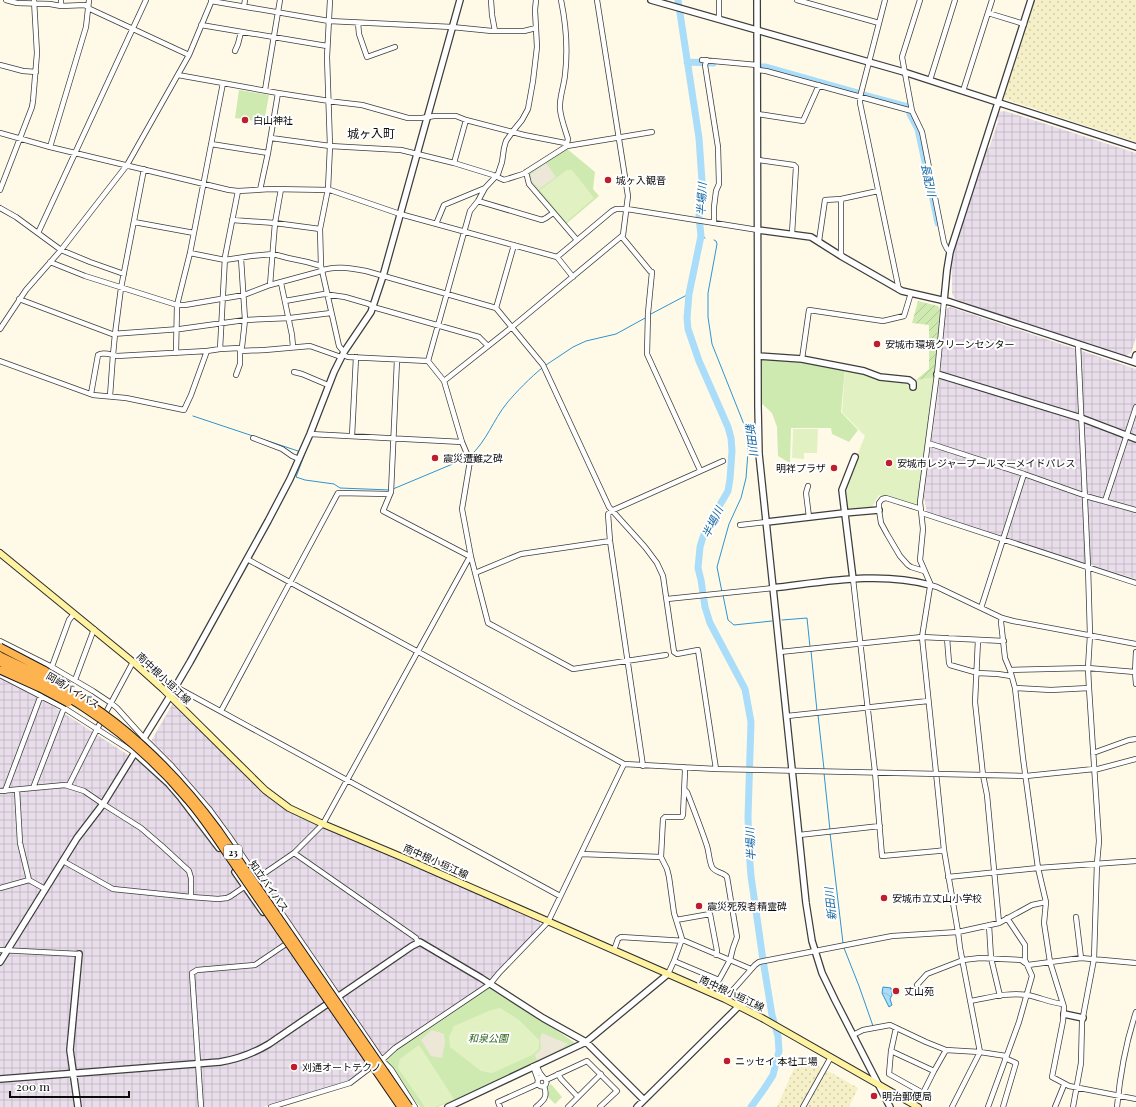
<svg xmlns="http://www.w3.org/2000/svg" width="1136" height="1107" viewBox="0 0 1136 1107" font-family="'Playfair Display','Noto Sans JP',serif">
  <defs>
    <pattern id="industrial-grid" width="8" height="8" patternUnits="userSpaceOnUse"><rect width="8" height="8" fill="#e8ddea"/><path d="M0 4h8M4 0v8" fill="none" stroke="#c6bcc7"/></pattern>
    <pattern id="farmland-dots" width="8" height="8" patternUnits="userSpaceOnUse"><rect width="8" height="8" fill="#f5f0c7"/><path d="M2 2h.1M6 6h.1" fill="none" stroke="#d1ccaa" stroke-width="1.8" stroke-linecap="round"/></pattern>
    <pattern id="garden-furrows" width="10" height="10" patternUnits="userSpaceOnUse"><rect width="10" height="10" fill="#cfeab0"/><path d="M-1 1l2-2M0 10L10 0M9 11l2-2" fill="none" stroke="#b0c796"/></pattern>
    <pattern id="water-waves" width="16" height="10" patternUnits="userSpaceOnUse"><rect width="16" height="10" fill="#aaddf9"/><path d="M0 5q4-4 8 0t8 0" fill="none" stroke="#91bcd4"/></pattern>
  </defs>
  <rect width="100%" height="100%" fill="#fffae7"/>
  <path fill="url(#industrial-grid)" d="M 1005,111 L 1136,153 L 1136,338 L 1131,353 L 1124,357 L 955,299 L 952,294 L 952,277 L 951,263 L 954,249 L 984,151 L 989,148 L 998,122 L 997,117 L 998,112 Z
    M 950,307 L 1136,369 L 1136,579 L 927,513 L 924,497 L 940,378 L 945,310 Z
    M 0,678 L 48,703 L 139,762 L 173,703 L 252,783 L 268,797 L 286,811 L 539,921 L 541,926 L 496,977 L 481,989 L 350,1080 L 263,1107 L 0,1107 Z"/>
  <path fill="url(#farmland-dots)" d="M 1034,0 L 1136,0 L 1136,142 L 1002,98 Z
    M 800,1055 L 858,1088 L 849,1107 L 777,1107 Z"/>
  <path fill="#cfeab0" d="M 239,90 L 269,95 L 264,122 L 235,118 Z
    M 566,148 L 595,172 L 593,189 L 599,196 L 566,224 L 530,181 L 529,172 Z
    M 762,359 L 798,361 L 845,369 L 841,412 L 858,430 L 849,442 L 832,434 L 831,428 L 791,428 L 790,463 L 778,456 L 777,427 L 772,413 L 760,402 L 760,361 Z
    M 490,984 L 575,1043 L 565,1051 L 438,1107 L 420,1107 L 382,1060 Z
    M 551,1084 L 562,1097 L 555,1104 L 548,1097 L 546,1088 Z"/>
  <path fill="url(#garden-furrows)" d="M 918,301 L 938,306 L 941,310 L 935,378 L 915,408 L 916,380 L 929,369 L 929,325 L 912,323 Z"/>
  <path fill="#e2f1c2" d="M 567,170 L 572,170 L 594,198 L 566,222 L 540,190 Z
    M 845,369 L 882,380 L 910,383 L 916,380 L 935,377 L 919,505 L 916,506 L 879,495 L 872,507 L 846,509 L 843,489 L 865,436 L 842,412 Z
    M 793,429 L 818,429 L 817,453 L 804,453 L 804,459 L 792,458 Z
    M 500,1008 L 519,1020 L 539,1040 L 539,1049 L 532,1055 L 492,1073 L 481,1071 L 450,1047 L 449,1037 L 454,1026 L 491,1010 Z
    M 419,1045 L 454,1099 L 435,1107 L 425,1107 L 398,1068 L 400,1059 Z"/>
  <path fill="#ede7d8" d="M 546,163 L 556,177 L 539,189 L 531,180 L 531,174 Z
    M 432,1030 L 444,1034 L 445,1043 L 442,1058 L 431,1056 L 421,1040 Z
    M 542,1033 L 568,1044 L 556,1052 L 537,1061 L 535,1055 L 541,1049 L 540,1039 Z"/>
  <path fill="url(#water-waves)" stroke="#2e94d2" d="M 883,987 L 891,988 L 892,995 L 890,999 L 892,1005 L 889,1007 L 882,993 Z"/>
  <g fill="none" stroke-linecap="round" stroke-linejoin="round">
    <path stroke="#2e94d2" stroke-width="1" d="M 701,236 L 705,238
      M 714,240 L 716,241 L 717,244 L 708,293 L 708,317 L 712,344 L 745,427 L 748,452 L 746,478 L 741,498 L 729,524 L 717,567 L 722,592
      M 649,315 L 685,296 L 689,294
      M 546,365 L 573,347 L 586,341 L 616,334 L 647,317
      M 193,416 L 253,436
      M 256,437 L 298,451
      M 305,453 L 296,477 L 305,480 L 334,484 L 340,488 L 390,490
      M 470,456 C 487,441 493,420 507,403 C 516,392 531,377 542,368
      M 393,489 L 467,458
      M 723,595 L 728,620 L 734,625 L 772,621
      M 782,620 L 807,618 L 810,647
      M 811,651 L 817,711
      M 818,715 L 824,769
      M 824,773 L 830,830
      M 830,833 L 843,943
      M 844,948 L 859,986 L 873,1026"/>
    <path stroke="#aaddf9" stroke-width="7" d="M 678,0 L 699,138 L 702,181 L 699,217 L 701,236 L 689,294 L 687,318 L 688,329 L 699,361 L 728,427 L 731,438 L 732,451 L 730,479 L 728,491 L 707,527 L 703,537 L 700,547 L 698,568 L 701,580 L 705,607 L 710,623 L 745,689 L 751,722 L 748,817 L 749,850 L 751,876 L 763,960 L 772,1015 L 778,1036 L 779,1051 L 773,1075 L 764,1089 L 751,1107
      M 687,62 L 713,63
      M 762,67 L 766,67 L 858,93
      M 863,95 L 908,107 L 908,108
      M 910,114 L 918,129 L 938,223"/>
    <defs>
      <path id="minor" d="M 6,0 L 17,3 L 50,4 L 61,6 L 85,5 L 90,9 L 189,55
        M 330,0 L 327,57 L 330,146 L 328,189 L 320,229 L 321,266 L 339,346 L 344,352
        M 491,0 L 492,15 L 495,31
        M 561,0 C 566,24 568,50 565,75 C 564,86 559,98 560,109 C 561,119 565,129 568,139 L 567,143
        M 797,0 L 879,23
        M 885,0 L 860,97 L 860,103 L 899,290
        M 920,0 L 902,57 L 912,111 L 922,132 L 944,243 L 947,249 L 950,252
        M 211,1 L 329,21 L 452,27 L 492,31 L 524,31 L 536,28
        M 61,6 L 61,0
        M 244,6 L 245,0
        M 988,13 L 1024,24
        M 719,19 L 719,0
        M 358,23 L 359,34 L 367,57 L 395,47
        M 201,25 L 327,46
        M 235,51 L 238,44 L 241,32
        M 702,60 L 757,65
        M 707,60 L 705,65 L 718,147 L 719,184 L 716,191 L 714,207 L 714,223
        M 0,65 L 23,71 L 36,72
        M 758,70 L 766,71 L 912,111
        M 178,75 L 278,93 L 336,102 L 362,105 L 408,118 L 422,118 L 434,116 L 456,116 L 466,120 L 524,135 L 565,143 L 567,143 L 567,146
        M 930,80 L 955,0
        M 265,90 L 280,0
        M 963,91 L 992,0
        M 758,114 L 803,121 L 819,85
        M 0,133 L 50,147 L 229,190 L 238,191 L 271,189 L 330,190 L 400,214 L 557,257 L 573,277
        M 271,138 L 330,146 L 401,150 L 454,163 L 493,175 L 504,180 L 523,174 L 567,146 L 652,132
        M 211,144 L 268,153
        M 50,147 L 86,27 L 89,0
        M 758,160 L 794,165 L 796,167 L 792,234
        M 454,163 L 466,120
        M 144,169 L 121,288 L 115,334 L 113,355 L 117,356 L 207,351 L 220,349 L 225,257 L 238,191
        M 526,172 L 529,184 L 577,240
        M 0,190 L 32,107 L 33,101 L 37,53 L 34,0
        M 260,190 L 268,153 L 278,93
        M 841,199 L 841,256
        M 478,201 L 542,220 L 546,218 L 553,213
        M 0,208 L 16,217 L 61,250 L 90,262 L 124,274
        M 232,220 L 275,223 L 320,229
        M 134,222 L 194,233
        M 436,224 L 444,205 L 485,188
        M 38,233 L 146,0
        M 622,237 L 650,271 L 652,272 L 648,313 L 647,354 L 700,470
        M 819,241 L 825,200 L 841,199 L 878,191
        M 190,253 L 225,260 L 251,256 L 273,254 L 288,258 L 307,262 L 321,266
        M 557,257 L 612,211 L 616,209 L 627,209 L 758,230
        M 50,262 L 85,276 L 177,305 L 185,305 L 244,295 L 270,285 L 318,272 C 332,265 351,268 366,271 L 496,308 L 543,365 L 609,507 L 645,547 L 657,563 L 663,576 L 674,652 L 677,654 L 698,650 L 716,769
        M 281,283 L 292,335 L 293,347
        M 270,285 L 275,223 L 281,189
        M 19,299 L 112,334 L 180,329 L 245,320 L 290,318 L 331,313
        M 285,301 L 324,294 L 345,297 L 369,304 L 373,307 L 479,337 L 488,346
        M 944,301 L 937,374 L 920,502 L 923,529 L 920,560 L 930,583 L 930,587 L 922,637 L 944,850 L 958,932 L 960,948 L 980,1052 L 952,1107
        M 496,308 L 514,245
        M 0,329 L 26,290 L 61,250 L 127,165 L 189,55 L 212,0
        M 220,349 L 239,348 L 240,351 L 265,350 L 310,346 L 341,357
        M 240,349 L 242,347 L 245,320 L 241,258
        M 176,353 L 177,305 L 190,253 L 223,83
        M 343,355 L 348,357 L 428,361 L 444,381 L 462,442 L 470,461 L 462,509 L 471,557 L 488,623 L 573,669 L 666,655
        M 802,359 L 809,310 L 883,321 L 904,316 L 911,293
        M 397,360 L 391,492 L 383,511 L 471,557
        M 0,361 L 93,395 L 126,398 L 184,410 L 191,395 L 207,351
        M 428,361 L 470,211 L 478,201 L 485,188 L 498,174 L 502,162 L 504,148 L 506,141 L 513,131 L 522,120 L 528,109 L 533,81 L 537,47 L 535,10 L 536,0
        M 294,372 L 302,374 L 328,385
        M 236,375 L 240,364 L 240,351
        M 444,381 L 512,327 L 623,235 L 628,196 L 597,0
        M 91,394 L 98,355 C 102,352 109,354 113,355 L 110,396
        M 310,434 L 462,442
        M 352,436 L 356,357
        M 253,438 L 282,449 L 292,456 L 299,459
        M 928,443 L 1024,474 L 1089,497 L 1136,510
        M 808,486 L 806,493 L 809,517
        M 1105,501 L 1136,407
        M 921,509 L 886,498 L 882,499 L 879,503 L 879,510 L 881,523 L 887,534 L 900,556 L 908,565 L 911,567 L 924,571
        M 922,513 L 1136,583
        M 740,525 L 767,522
        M 247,559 L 332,605 L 624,764 L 716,769 L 1026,776 L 1094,769
        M 475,573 L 521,554 L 610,541
        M 853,579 L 875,772 L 882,856 L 938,851 L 944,850
        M 930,585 L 937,587 L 1002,618 L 1013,621 L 1136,644
        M 667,599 L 773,588
        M 981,608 L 1024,474
        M 1002,618 L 1001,622 L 1005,658 L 1010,670 L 1015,688 L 1023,758 L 1038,868 L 1046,902 L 1044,923 L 1050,962 L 1064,1007 L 1063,1021 L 1052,1077 L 1069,1086 L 1136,1099
        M 947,638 L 949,663 L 950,665 L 978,673 L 998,674 L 1011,676
        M 978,640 L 975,702 L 983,775 L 987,795 L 999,923
        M 0,641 L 52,667 L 93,691 L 111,703 L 117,708 L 144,738 L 171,765 L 210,810 L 229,836 L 382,1060 L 391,1069 L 415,1107
        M 780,652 L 922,637 L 1004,641
        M 1136,652 L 1135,672 L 1136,684
        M 51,669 L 69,620 L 74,614
        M 1010,670 L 1088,668 L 1135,672
        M 0,675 L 64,708 L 97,729 L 135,753
        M 75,680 L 94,629
        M 176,687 L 560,896
        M 1015,688 L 1051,690 L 1089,688
        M 221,711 L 338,493 L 390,494
        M 787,716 L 928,701
        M 1093,753 L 1129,740 L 1136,739
        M 643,766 L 610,541 L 608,514 L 611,511 L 723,461
        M 1094,770 L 1136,759
        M 69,785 L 97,729 L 133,662
        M 33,788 L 64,708
        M 17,790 L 20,843 L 29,880
        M 0,791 L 65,785 L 84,791 L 103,804 L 141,828 L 163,847 L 189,871 L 191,878 L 191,897
        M 5,791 L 44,687
        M 799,835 L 880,826
        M 294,853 L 416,938 L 418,943
        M 581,854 L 661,857
        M 63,861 L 113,889 L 191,897 L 218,899 L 227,898 L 231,896 L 247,885
        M 948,877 L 1038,868 L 1136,861
        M 256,879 L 294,853 L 323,824 L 468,560 L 471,557
        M 0,888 L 29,880 L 45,889
        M 1076,917 L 1081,958
        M 676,920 L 710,914 L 717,951 L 716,955
        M 989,925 L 991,958 L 1000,996
        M 0,950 L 79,954
        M 614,950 L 618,939 L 621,937 L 685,941 L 751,969
        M 674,961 L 719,980 L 730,960 L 733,948 L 737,937 L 727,877 C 724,872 715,873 712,867 C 709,861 709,852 707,846 C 701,828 694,810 687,792 L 685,790
        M 668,974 L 674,961 L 682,939 L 674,913 L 669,877 L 667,869 L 661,857 L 663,819 L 665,817 L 682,817 L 683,815 L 685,771 L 684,767
        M 917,985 L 927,974 L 963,960 L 980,958 L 1021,960 L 1028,965 L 1081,958 L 1136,963
        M 725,999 L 755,965 L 759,962 L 892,936 L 958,932 L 999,923 L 1032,905 L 1046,902
        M 970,1001 C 988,998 1008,992 1027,995 C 1039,997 1051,1003 1063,1004
        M 896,1028 L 891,1051 L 889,1074 L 923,1093 L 934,1071 L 946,1050
        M 853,1035 L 863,1030 L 890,1025 L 926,1042 L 946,1050 L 980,1052 L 1006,1056
        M 891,1051 L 934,1071
        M 382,1060 L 395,1048 L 490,984 L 499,973 L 548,922 L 624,764
        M 536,1065 L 540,1073 L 543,1077
        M 533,1066 L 538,1080
        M 558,1074 L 561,1079 L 578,1097
        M537.5 1082a4.5 4.5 0 1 1 9 0a4.5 4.5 0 1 1-9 0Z
        M 546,1080 L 587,1061 L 617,1091 L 600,1107
        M 201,1107 L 192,973 L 197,970 L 255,965 L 286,944
        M 271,1107 L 350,1083 L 371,1067
        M 500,1107 L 498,1102 L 538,1084
        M 536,1107 C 544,1100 548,1097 544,1086
        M 568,1107 L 601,1074
        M 803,1107 L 831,1057
        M 988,1107 L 1019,1022 L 1032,976 L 1025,960 L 1025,945 L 1007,918
        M 1003,1107 L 1016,1063 L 1005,1058
        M 1055,1107 L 1064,1085
        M 1073,1107 L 1081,1063 L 1082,1022 L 1094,959 L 1097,863 L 1099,841 L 1089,688 L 1088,668 L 1090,635 L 1088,567 L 1078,344
        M 1117,1107 C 1120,1075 1126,1042 1136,1012"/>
      <path id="tertiary" d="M 651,0 L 904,72 L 1136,147
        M 757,0 L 758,407 L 759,454 L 806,903 L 812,941 L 822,973 L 835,1000 L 890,1107
        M 758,230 L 811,237 L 841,256 L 902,291 L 950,302 L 1136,363
        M 944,301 L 947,270 L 950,252 L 1031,0
        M 758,356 L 802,359 L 864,371 L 880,377 L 909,380 L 913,383 L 913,387
        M 1134,362 L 1136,355
        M 937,374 L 1081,418 L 1136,439
        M 767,522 L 844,513 L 879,510
        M 853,579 L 842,490 L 855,457
        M 773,588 C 825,582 879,571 930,585
        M 135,753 L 168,783 L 181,798 L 219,848
        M 235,872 L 263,912
        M 0,962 L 77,838 L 103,804 L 170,696 L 190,662 L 268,521 L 290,479 L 310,434 L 334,372 L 344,352 L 371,312 L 383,276 L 460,0
        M 1064,1014 L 1083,1018
        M 0,1079 L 220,1062 C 238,1059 254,1053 269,1044 L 412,946 L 420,942 L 481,978 L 543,1018 L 586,1042 L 644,1100
        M 78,1107 L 70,1050 L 79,954
        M 448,1107 L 586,1042 L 668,974
        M 637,1107 L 739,1006"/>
      <path id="secondary" d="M 0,553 L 133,662 L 163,689 L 265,790 L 289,808 L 323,824 L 404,858 L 725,999 L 762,1018 L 918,1107"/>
    </defs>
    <use href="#minor" stroke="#3d3d3d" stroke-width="6"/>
    <use href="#tertiary" stroke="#3d3d3d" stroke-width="8"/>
    <use href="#secondary" stroke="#2c2c2c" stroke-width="8"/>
    <use href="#minor" stroke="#fff" stroke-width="4.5"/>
    <use href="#tertiary" stroke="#fff" stroke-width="5.5"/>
    <use href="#secondary" stroke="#fff3a2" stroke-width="6"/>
    <defs>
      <path id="trunk-bridge" d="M 0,647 L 44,670 L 68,686
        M 0,656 C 21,666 42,676 62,687 C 124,722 176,773 218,830 L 409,1107
        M 0,662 C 28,676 57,690 83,707 C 123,733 158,764 188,800 C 202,816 214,834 226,852 L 401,1107
        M 0,670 L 40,688 L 68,703"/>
    </defs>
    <use href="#trunk-bridge" stroke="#1b1b1b" stroke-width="9" stroke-linecap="butt"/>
    <use href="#trunk-bridge" stroke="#fdb450" stroke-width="7"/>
  </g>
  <g fill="#be1e29" stroke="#fff" stroke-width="1.5">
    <circle cx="245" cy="120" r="4"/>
    <circle cx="608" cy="180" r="4"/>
    <circle cx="877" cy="344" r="4"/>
    <circle cx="435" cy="458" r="4"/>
    <circle cx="889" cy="463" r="4"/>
    <circle cx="834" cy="468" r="4"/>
    <circle cx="884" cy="898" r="4"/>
    <circle cx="699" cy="906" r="4"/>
    <circle cx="896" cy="991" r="4"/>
    <circle cx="727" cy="1061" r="4"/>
    <circle cx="294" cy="1067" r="4"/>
    <circle cx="874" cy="1096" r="4"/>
  </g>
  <g text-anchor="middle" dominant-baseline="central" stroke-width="4" stroke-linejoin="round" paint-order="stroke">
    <rect fill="#fff" stroke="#545454" stroke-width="1" x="224" y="845" width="18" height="14" rx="3"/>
    <g font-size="9" font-weight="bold" fill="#0a0a0a">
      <text x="233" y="852">23</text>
    </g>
    <g font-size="10" fill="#0a0a0a" stroke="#fff" text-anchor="start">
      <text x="253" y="120">白山神社</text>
      <text x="616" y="180">城ヶ入観音</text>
      <text x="885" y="344">安城市環境クリーンセンター</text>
      <text x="443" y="458">震災遭難之碑</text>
      <text x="897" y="463">安城市レジャープールマーメイドパレス</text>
      <text x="826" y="468" text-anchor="end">明祥プラザ</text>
      <text x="892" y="898">安城市立丈山小学校</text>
      <text x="707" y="906">震災死歿者精霊碑</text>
      <text x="904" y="991">丈山苑</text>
      <text x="735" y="1061">ニッセイ 本社工場</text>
      <text x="302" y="1067">刈通オートテクノ</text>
      <text x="882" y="1096">明治郵便局</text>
    </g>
    <g font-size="10" fill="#0a0a0a" stroke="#fff">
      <text transform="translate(164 678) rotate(43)">南中根小垣江線</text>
      <text transform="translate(73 690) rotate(31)">岡崎バイパス</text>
      <text transform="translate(436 861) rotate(24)">南中根小垣江線</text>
      <text transform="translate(269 886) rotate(55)">知立バイパス</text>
      <text transform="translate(732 993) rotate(25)">南中根小垣江線</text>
    </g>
    <g font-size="10" font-style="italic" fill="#2a6319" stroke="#fff">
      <text x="488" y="1038">和泉公園</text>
    </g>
    <g font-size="11" font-style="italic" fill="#10649f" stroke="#fff">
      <text transform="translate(929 180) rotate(78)">長配川</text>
      <text transform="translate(701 199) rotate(-87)">半場川</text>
      <text transform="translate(752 439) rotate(82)">新田川</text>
      <text transform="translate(712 522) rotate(-64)">半場川</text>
      <text transform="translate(750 844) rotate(-93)">半場川</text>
      <text transform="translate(830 904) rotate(-96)">新田川</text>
    </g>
    <g font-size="12" fill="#0a0a0a" stroke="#fff">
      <text x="371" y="133">城ヶ入町</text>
    </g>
  </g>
  <path d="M10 1091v6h119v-6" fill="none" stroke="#0a0a0a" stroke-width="2"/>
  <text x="16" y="1091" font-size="12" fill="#0a0a0a" stroke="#ffffff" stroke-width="3" paint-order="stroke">200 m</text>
</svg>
